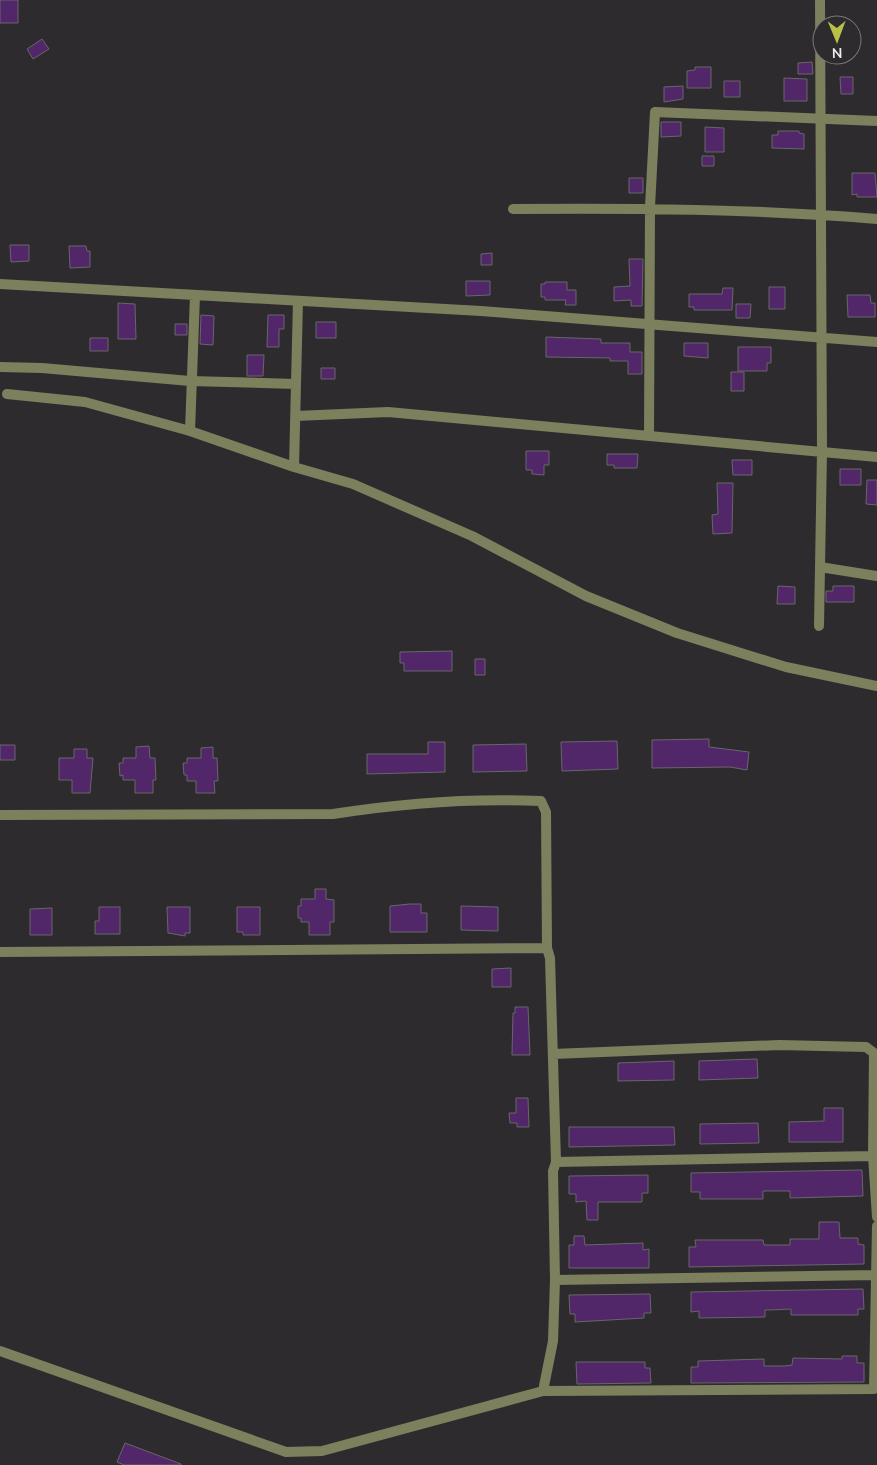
<svg xmlns="http://www.w3.org/2000/svg" width="877" height="1465" viewBox="0 0 877 1465" font-family="'Nunito Sans',sans-serif">
  <rect width="100%" height="100%" fill="#2e2b2f"/>
  <path fill="#512769" stroke="#69666b" d="M 0,0 L 18,0 L 18,23 L 0,23 Z
    M 42,39 L 49,49 L 33,59 L 27,49 Z
    M 812,62 L 813,74 L 798,74 L 798,63 Z
    M 695,67 L 711,67 L 711,88 L 687,88 L 687,71 L 695,70 Z
    M 840,77 L 853,77 L 853,94 L 841,94 Z
    M 784,78 L 807,79 L 807,101 L 784,101 Z
    M 724,81 L 740,81 L 740,97 L 724,97 Z
    M 683,86 L 683,99 L 664,102 L 664,87 Z
    M 661,122 L 681,122 L 681,136 L 661,137 Z
    M 705,127 L 724,128 L 724,152 L 705,152 Z
    M 778,131 L 799,131 L 799,133 L 804,134 L 804,149 L 772,148 L 772,135 L 778,135 Z
    M 702,156 L 714,156 L 714,166 L 702,166 Z
    M 852,173 L 875,173 L 877,197 L 857,197 L 857,194 L 852,195 Z
    M 629,178 L 643,178 L 643,193 L 629,193 Z
    M 10,245 L 29,245 L 29,261 L 11,262 Z
    M 69,246 L 86,246 L 87,251 L 90,251 L 90,267 L 70,268 Z
    M 492,253 L 492,265 L 481,265 L 481,254 Z
    M 629,259 L 643,259 L 642,306 L 631,306 L 631,300 L 614,301 L 614,287 L 630,286 Z
    M 466,281 L 490,281 L 490,295 L 466,296 Z
    M 545,282 L 567,282 L 567,290 L 576,290 L 576,305 L 565,305 L 566,300 L 545,300 L 545,297 L 541,297 L 541,284 L 545,284 Z
    M 769,287 L 785,287 L 785,309 L 769,309 Z
    M 723,288 L 733,288 L 732,310 L 694,310 L 694,307 L 689,307 L 689,294 L 722,294 Z
    M 847,295 L 870,295 L 871,303 L 875,303 L 875,317 L 848,317 Z
    M 118,303 L 135,304 L 136,339 L 118,339 Z
    M 736,304 L 751,304 L 750,318 L 736,318 Z
    M 201,315 L 214,316 L 213,345 L 200,344 Z
    M 268,315 L 284,315 L 284,329 L 279,329 L 279,347 L 267,347 Z
    M 316,322 L 336,322 L 336,338 L 316,338 Z
    M 175,324 L 187,324 L 187,335 L 175,335 Z
    M 546,337 L 601,339 L 601,343 L 630,343 L 630,352 L 642,352 L 642,374 L 628,374 L 628,361 L 610,361 L 610,358 L 546,357 Z
    M 90,338 L 108,338 L 108,351 L 90,351 Z
    M 684,343 L 708,343 L 708,358 L 684,356 Z
    M 738,347 L 771,347 L 771,363 L 767,363 L 767,371 L 738,371 Z
    M 247,355 L 264,355 L 263,376 L 247,376 Z
    M 321,368 L 335,368 L 335,379 L 321,379 Z
    M 731,372 L 744,372 L 744,391 L 731,391 Z
    M 526,451 L 549,451 L 549,465 L 544,465 L 544,475 L 532,474 L 532,470 L 526,470 Z
    M 607,454 L 638,454 L 637,468 L 614,468 L 614,465 L 607,465 Z
    M 732,460 L 752,460 L 752,475 L 733,475 Z
    M 840,469 L 861,469 L 861,485 L 840,485 Z
    M 867,480 L 877,480 L 877,505 L 866,504 Z
    M 717,483 L 733,483 L 732,533 L 713,534 L 712,515 L 718,514 Z
    M 778,586 L 795,587 L 795,604 L 777,604 Z
    M 833,586 L 854,586 L 854,602 L 826,602 L 826,591 L 833,591 Z
    M 452,651 L 452,671 L 404,671 L 404,663 L 400,663 L 400,652 Z
    M 475,659 L 485,659 L 485,675 L 475,675 Z
    M 709,739 L 709,747 L 749,752 L 747,770 L 730,767 L 652,768 L 652,740 Z
    M 617,741 L 618,769 L 562,771 L 561,742 Z
    M 428,742 L 445,742 L 445,772 L 367,774 L 367,754 L 428,754 Z
    M 526,744 L 527,771 L 473,772 L 473,745 Z
    M 0,745 L 15,745 L 15,760 L 0,760 Z
    M 149,746 L 150,758 L 155,758 L 156,780 L 153,780 L 153,793 L 135,793 L 135,780 L 123,780 L 123,775 L 120,776 L 119,763 L 123,763 L 123,758 L 136,758 L 136,747 Z
    M 213,747 L 213,758 L 217,758 L 218,781 L 214,781 L 215,793 L 196,793 L 196,781 L 187,781 L 187,775 L 184,775 L 183,763 L 187,763 L 187,758 L 201,758 L 201,748 Z
    M 74,749 L 87,749 L 87,758 L 93,758 L 90,793 L 72,793 L 72,780 L 59,780 L 59,758 L 74,758 Z
    M 315,889 L 326,889 L 326,899 L 334,900 L 334,922 L 330,922 L 330,935 L 309,935 L 309,922 L 301,922 L 301,918 L 298,918 L 298,906 L 301,906 L 301,899 L 315,899 Z
    M 410,904 L 421,904 L 421,913 L 427,913 L 427,932 L 390,932 L 390,906 Z
    M 461,906 L 498,907 L 498,931 L 461,930 Z
    M 99,907 L 120,907 L 120,934 L 95,934 L 95,921 L 99,921 Z
    M 167,907 L 190,907 L 190,933 L 185,933 L 185,936 L 168,933 Z
    M 237,907 L 260,907 L 260,935 L 243,935 L 243,932 L 237,932 Z
    M 52,908 L 52,935 L 30,935 L 30,909 Z
    M 511,968 L 511,987 L 492,987 L 492,969 Z
    M 515,1007 L 528,1007 L 530,1055 L 512,1055 L 513,1013 L 515,1013 Z
    M 757,1059 L 758,1078 L 699,1080 L 699,1061 Z
    M 674,1061 L 674,1080 L 618,1081 L 618,1063 Z
    M 516,1098 L 528,1098 L 529,1127 L 517,1127 L 517,1123 L 510,1123 L 509,1113 L 516,1113 Z
    M 824,1108 L 843,1108 L 843,1142 L 789,1142 L 789,1122 L 824,1121 Z
    M 758,1123 L 759,1143 L 700,1144 L 700,1124 Z
    M 569,1127 L 674,1127 L 675,1145 L 569,1147 Z
    M 862,1170 L 863,1196 L 790,1198 L 790,1191 L 763,1191 L 763,1199 L 700,1199 L 700,1192 L 691,1192 L 691,1173 Z
    M 648,1175 L 648,1193 L 642,1193 L 642,1202 L 598,1202 L 598,1220 L 587,1220 L 586,1201 L 576,1202 L 576,1194 L 569,1194 L 569,1176 Z
    M 819,1222 L 839,1222 L 840,1238 L 858,1238 L 858,1244 L 864,1245 L 864,1264 L 689,1267 L 689,1247 L 696,1247 L 695,1240 L 763,1240 L 764,1245 L 790,1245 L 790,1239 L 819,1239 Z
    M 574,1236 L 584,1236 L 585,1245 L 643,1243 L 643,1250 L 649,1249 L 649,1268 L 569,1268 L 569,1245 L 574,1245 Z
    M 863,1289 L 864,1309 L 858,1309 L 858,1315 L 791,1315 L 791,1309 L 770,1310 L 765,1310 L 765,1317 L 699,1318 L 699,1311 L 691,1312 L 691,1292 Z
    M 650,1294 L 651,1313 L 644,1313 L 644,1318 L 575,1322 L 575,1314 L 570,1314 L 569,1295 Z
    M 842,1356 L 857,1356 L 857,1363 L 864,1363 L 864,1382 L 691,1383 L 691,1367 L 698,1367 L 698,1361 L 764,1359 L 764,1366 L 784,1366 L 792,1365 L 793,1358 L 842,1359 Z
    M 576,1362 L 645,1362 L 645,1368 L 650,1368 L 651,1383 L 577,1384 Z
    M 125,1443 L 181,1464 L 181,1465 L 124,1465 L 117,1462 Z"/>
  <g fill="none" stroke-linecap="round" stroke-linejoin="round">
    <path stroke="#7d805c" stroke-width="10" d="M 513,209 C 635,208 756,209 877,219
      M 0,284 L 481,311 L 877,342
      M 0,367 L 42,368 L 190,381 L 296,384
      M 7,394 L 85,402 L 190,431 L 294,467 L 353,484 L 472,536 L 586,596 L 677,633 L 786,667 L 877,686
      M 296,416 L 388,412 L 877,457
      M 190,431 L 195,295
      M 649,436 L 650,207 L 655,112 L 877,121
      M 294,467 L 298,301
      M 820,567 L 877,576
      M 819,626 L 822,451 L 820,0
      M 0,815 L 333,814 C 402,803 472,798 541,801 L 546,812 L 547,948 L 550,958 L 556,1162 L 553,1171 L 555,1280 L 553,1341 L 543,1391
      M 0,952 L 547,948
      M 553,1054 L 779,1045 L 866,1047 L 874,1053 L 873,1156 L 877,1217
      M 556,1162 L 873,1156
      M 555,1280 L 876,1275
      M 0,1351 L 286,1452 L 322,1451 L 543,1391 L 874,1389 L 877,1226"/>
  </g>
  <g transform="translate(837 40) rotate(179)"><circle r="24" fill="#2e2b2f" stroke="#7a787b"/>
  <path d="M0-4L9 19L0 12L-9 19Z" fill="#bac045"/>
  <text y="-8" font-size="14" font-weight="bold" text-anchor="middle" fill="#edebee">N</text>
  </g>
</svg>
